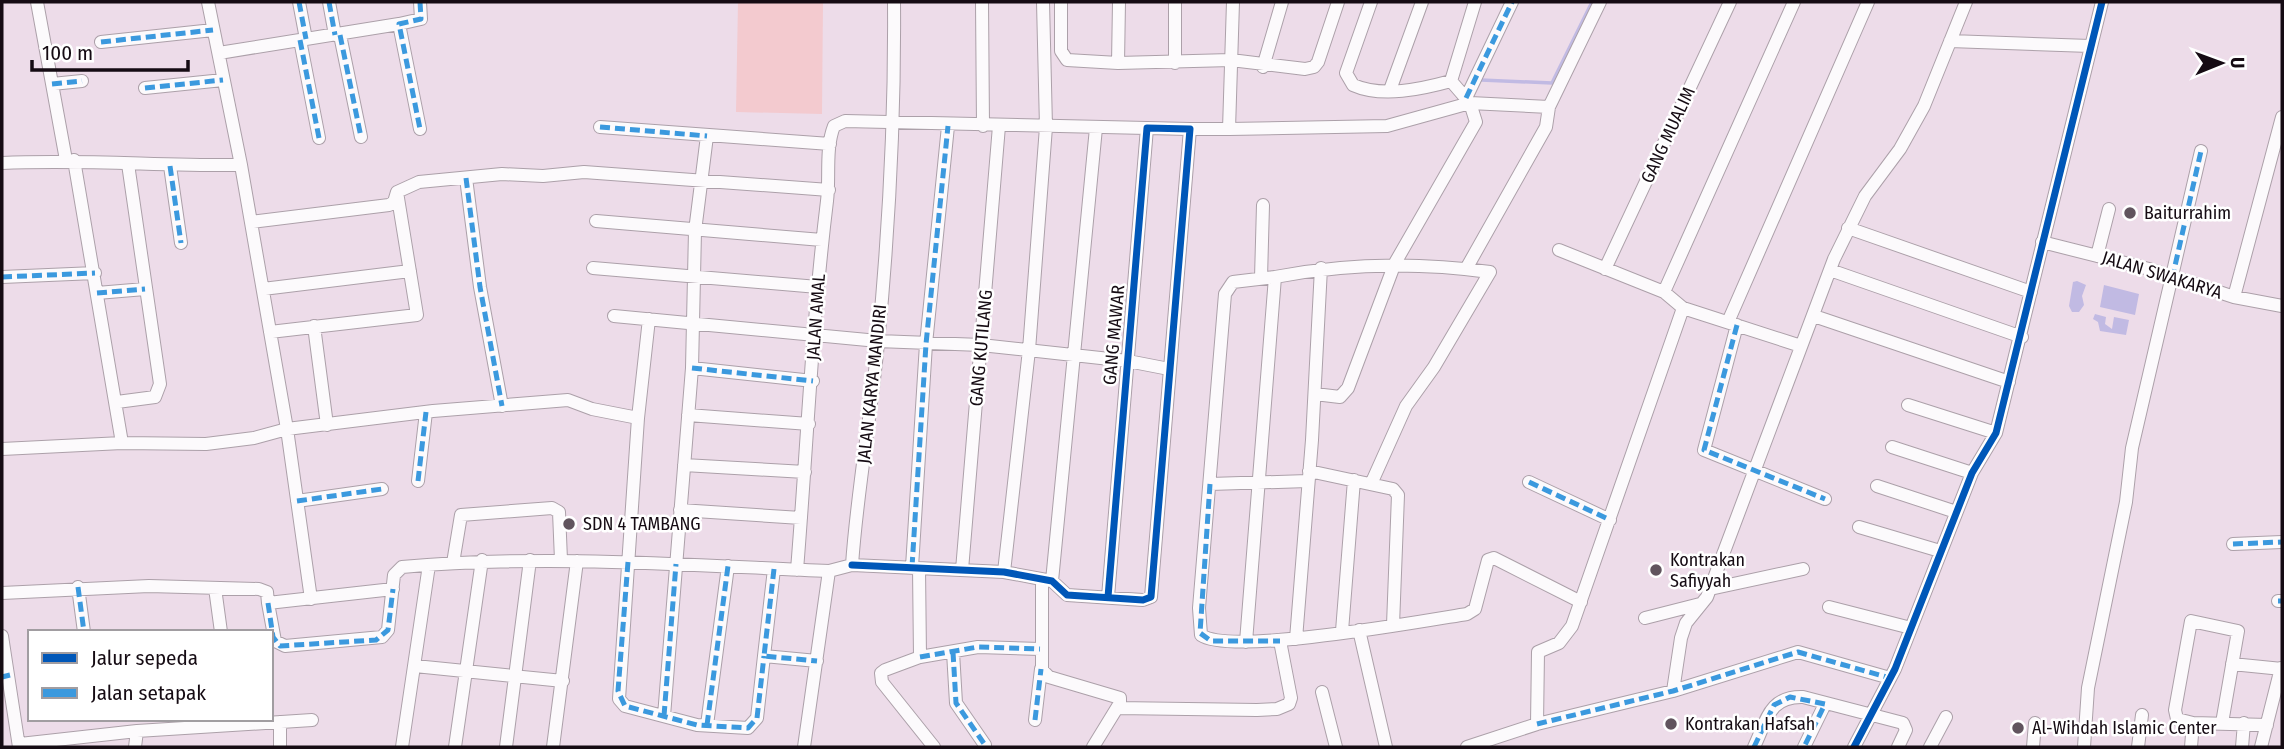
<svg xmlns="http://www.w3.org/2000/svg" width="2284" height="749" viewBox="0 0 2284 749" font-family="'Fira Sans Condensed',sans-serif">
  <rect width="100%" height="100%" fill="#eddce9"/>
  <path fill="#f3cacf" d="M 738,2 L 823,2 L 822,114 L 736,112 Z"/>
  <path fill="#c1bae3" d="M 2077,281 L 2086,285 L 2082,296 L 2084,305 L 2079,312 L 2072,312 L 2069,306 L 2073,282 Z
    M 2104,285 L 2139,294 L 2135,315 L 2100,307 Z
    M 2095,314 L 2106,317 L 2105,324 L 2112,329 L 2114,317 L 2129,320 L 2126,335 L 2100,331 L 2098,322 L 2093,319 Z"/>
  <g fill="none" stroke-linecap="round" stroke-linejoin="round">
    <path stroke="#c1bae3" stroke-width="3.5" d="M 1481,80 L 1552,83 L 1592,2"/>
    <defs>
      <path id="street" d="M 37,2 L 66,160
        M 208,2 L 241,165 L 287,429 L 311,599
        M 299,2 L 306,39
        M 329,2 L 335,35
        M 420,2 L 421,19 L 399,24 L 420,129
        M 982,2 L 983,126
        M 1061,2 L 1061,51 L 1067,60 L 1118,63 L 1231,60 L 1305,69 L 1314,67 L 1318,62 L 1338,2
        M 1371,2 L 1346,73 L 1353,85 C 1382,98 1422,89 1451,81 L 1470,103 L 1549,107
        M 1794,2 L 1664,292 L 1683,308 L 1801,346
        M 340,35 L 361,137
        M 300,40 L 319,138
        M 1950,41 L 2090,46
        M 101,42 L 213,30
        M 219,53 L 399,24
        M 1118,63 L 1119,2
        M 1175,63 L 1175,2
        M 1263,67 L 1282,2
        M 1451,81 L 1475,2
        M 52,84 L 82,81
        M 145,88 L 223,80
        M 1390,90 L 1422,2
        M 1466,98 L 1512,2
        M 600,127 L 830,144
        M 1190,129 L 1229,129 L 1233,2
        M 1229,129 L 1387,126 L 1470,103 L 1476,122 L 1395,263 L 1348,388 L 1340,397 L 1315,394
        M 74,160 L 122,443
        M 2,163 C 82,159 161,166 241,165
        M 170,166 L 181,243
        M 466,178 L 480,287 L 502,406
        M 596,221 L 822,240
        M 251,222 L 389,205 L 394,202 L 397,192 L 419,182 L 502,174 L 543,176 L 584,172 L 829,190
        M 1848,228 L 2031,292
        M 2042,242 L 2149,269 L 2234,297 L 2282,306
        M 1559,250 L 1664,292
        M 2097,256 L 2109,209
        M 593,268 L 818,287
        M 1466,269 L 1546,127 L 1549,107 L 1600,2
        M 1605,269 L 1730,2
        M 1830,270 L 2022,337
        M 2,277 L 95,273
        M 1275,277 L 1233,282 L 1225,294 L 1199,608 L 1201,635 C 1231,656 1423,621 1467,614 L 1475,609 L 1488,560 L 1494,558 L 1581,602
        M 1261,278 L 1263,205
        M 263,289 L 410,271
        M 97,293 L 145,289
        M 2234,297 L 2282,117
        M 614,316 L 878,341 L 981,345 L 1128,361 L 1169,369
        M 1814,316 L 2009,382
        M 649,319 L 638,418 L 619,699 L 625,706 L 697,725 L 748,728 L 757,718 L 764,656
        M 1728,322 L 1868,2
        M 1737,325 L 1704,450 L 1825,499
        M 314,326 L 327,425
        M 270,332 L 417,315 L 397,192
        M 692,368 L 813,381
        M 117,402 L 155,397 L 160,384 L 128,164
        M 1908,405 L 1996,433
        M 688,415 L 809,424
        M 1892,447 L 1972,473
        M 2,449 L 122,443 L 206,444 L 254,438 L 287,429 L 433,411 L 568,400 L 592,409 L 638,418
        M 684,465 L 805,472
        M 1309,471 L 1393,489 L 1398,495 L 1393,625
        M 418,481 L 426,412
        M 1529,482 L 1610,520
        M 1210,484 L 1308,481
        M 1877,486 L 1956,512
        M 297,501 L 382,489
        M 680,510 L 801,518
        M 1859,527 L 1940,551
        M 2233,544 L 2282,542
        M 453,563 L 461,515 L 552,508 L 559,512 L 561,560
        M 852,565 L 1004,572 L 1052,581 L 1067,595 L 1143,600 L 1151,597 L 1190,129 L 1147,128 L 1108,597
        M 912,567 L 926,344 L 948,126
        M 919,568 L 920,657
        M 774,569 L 764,656 L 817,661
        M 797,570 C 807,447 812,323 827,201 C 830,177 825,149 834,126 L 845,121 L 1147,128
        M 962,570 L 999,126
        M 1004,572 L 1029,350 L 1046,127 L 1043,2
        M 1042,581 L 1042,670 L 1049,677 L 1120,698 L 1120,703 L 1093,747
        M 1052,581 L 1096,128
        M 78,587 L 84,632
        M 215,588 L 221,632
        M 1710,589 L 1803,569
        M 2,593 L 149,586 L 259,589 L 267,592 L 268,603 L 393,589
        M 2278,601 L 2282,601
        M 268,603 L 275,641 L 285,646 L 382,637 L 388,630 L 394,575 L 402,567 C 544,554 687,565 829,571
        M 1829,607 L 1911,628
        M 1645,618 L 1700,604
        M 1359,630 L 1386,747
        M 1342,631 L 1354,480
        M 2,636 L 19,747
        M 1296,639 L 1312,440 L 1321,268
        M 1246,642 L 1275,277 C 1347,263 1417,262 1490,272 L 1434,367 L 1406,406 L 1371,484
        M 953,652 L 956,703 L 985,745
        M 2232,664 L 2282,669
        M 415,666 L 563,681
        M 1673,691 L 1681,638 L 1686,623 L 1707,597 L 1834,259 L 1865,196 L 1900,149 L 1924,106 L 1966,2
        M 1322,692 L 1336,747
        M 1117,708 L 1257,710 L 1277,709 L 1289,704 L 1291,698 L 1280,641
        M 664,716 L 692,368 L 695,231 L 707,136
        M 1035,720 L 1041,669
        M 280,722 L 280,747
        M 2222,723 L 2238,631 L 2191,621 L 2175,710 L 2177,719 L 2193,723 L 2267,725
        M 1537,724 L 1538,652 L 1559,643 L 1572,626 L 1683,308
        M 707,725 L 728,566
        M 20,744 L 137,731 L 312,720
        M 135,747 L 137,731
        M 402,747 L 429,565
        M 455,747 L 482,560
        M 506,747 L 530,560
        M 553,747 L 577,561
        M 804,747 L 829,571 L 852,565 C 857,491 871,417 878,343 C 889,229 895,116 894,2
        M 934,747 L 882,682 L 881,673 L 885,670 L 920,657 L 978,647 L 1040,649
        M 1467,747 L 1537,724 L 1673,691 L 1798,652 L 1890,678
        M 1754,747 C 1767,720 1769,696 1803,697 L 1903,723 L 1906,730 L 1898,747
        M 1804,747 L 1825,704
        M 1854,747 L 1895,669 L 1972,473 L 1996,433 L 2102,2
        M 1930,747 L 1946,717
        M 2033,747 L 2035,723
        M 2084,747 L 2088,688 L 2126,502 L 2132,448 L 2201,151
        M 2138,747 L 2142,715
        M 2191,747 L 2193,723
        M 2242,747 L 2244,723
        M 2261,747 L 2281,668"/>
    </defs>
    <use href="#street" stroke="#aca0a9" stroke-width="14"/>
    <use href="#street" stroke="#fcfafc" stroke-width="12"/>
    <path stroke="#3b99de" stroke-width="5" stroke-dasharray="10 5" stroke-linecap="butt" d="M 299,2 L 306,39
      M 329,2 L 335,35
      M 420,2 L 421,19 L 399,24 L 420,129
      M 340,35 L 361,137
      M 300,40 L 319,138
      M 101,42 L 213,30
      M 52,84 L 82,81
      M 145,88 L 223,80
      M 1466,98 L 1512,2
      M 600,127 L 707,136
      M 170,166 L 181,243
      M 466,178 L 480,287 L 502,406
      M 2,277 L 95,273
      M 2172,279 L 2201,151
      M 97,293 L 145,289
      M 1737,325 L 1704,450 L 1825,499
      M 692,368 L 813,381
      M 418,481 L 426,412
      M 1529,482 L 1610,520
      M 1210,484 L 1200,633 L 1211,641 L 1280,641
      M 297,501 L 382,489
      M 2233,544 L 2282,542
      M 628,562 L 618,691 L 625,706 L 697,725 L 748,728 L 757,718 L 764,656
      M 912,567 L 926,344 L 948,126
      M 774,569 L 764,656 L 817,661
      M 78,587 L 84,632
      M 2278,601 L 2282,601
      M 268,603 L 273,637 L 280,646 L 376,640 L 388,630 L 393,589
      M 953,652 L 956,703 L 985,745
      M 920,657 L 978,647 L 1040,649
      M 2,677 L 10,675
      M 664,716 L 676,564
      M 1035,720 L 1041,669
      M 1537,724 L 1673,691 L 1798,652 L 1890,678
      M 707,725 L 728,566
      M 1754,747 L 1774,705 L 1790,697 L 1825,704 L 1804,747"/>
    <defs>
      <path id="cycleway" d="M 852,565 L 1004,572 L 1052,581 L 1067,595 L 1143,600 L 1151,597 L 1190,129 L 1147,128 L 1108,597
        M 1854,747 L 1895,669 L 1972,473 L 1996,433 L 2102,2"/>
    </defs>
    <use href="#cycleway" stroke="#fff" stroke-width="11"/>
    <use href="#cycleway" stroke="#0057b8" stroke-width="7"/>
  </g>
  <g fill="#61545e" stroke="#fff" stroke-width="2.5">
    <circle cx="2130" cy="213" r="7"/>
    <circle cx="569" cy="524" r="7"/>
    <circle cx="1656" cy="570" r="7"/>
    <circle cx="1671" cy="724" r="7"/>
    <circle cx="2018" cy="728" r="7"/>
  </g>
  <g text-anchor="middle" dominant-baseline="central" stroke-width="5" stroke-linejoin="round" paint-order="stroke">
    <g font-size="18" fill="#150b13" stroke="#fff">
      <text transform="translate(1668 135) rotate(-65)">GANG MUALIM</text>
      <text transform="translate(2162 275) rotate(17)">JALAN SWAKARYA</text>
      <text transform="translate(816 317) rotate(-86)">JALAN AMAL</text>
      <text transform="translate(1114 335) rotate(-85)">GANG MAWAR</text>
      <text transform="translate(981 348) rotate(-85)">GANG KUTILANG</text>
      <text transform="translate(872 384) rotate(-84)">JALAN KARYA MANDIRI</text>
    </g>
    <g font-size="18" fill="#150b13" stroke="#fff" text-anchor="start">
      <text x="2144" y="213">Baiturrahim</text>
      <text x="583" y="524">SDN 4 TAMBANG</text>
      <text x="1670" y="560">Kontrakan<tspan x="1670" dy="21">Safiyyah</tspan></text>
      <text x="1685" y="724">Kontrakan Hafsah</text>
      <text x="2032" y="728">Al-Wihdah Islamic Center</text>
    </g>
  </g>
  <rect width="2284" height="749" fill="none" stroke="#150b13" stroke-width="7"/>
  <rect x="28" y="630" width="245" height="91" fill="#ffffff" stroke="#a19da1" stroke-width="2"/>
  <rect x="42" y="653" width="35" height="10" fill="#0057b8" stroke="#a19da1" stroke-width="2"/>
  <text x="91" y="665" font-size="21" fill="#150b13">Jalur sepeda</text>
  <rect x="42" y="688" width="35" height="10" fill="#3b99de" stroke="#a19da1" stroke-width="2"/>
  <text x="91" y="700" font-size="21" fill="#150b13">Jalan setapak</text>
  <g transform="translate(2221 63) rotate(89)" stroke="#ffffff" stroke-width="5" paint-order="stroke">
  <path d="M0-5L12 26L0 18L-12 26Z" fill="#150b13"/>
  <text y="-10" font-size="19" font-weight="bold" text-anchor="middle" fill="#150b13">U</text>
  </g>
  <path d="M32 60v10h156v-10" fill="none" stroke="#150b13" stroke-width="3.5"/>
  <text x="42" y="60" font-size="21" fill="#150b13" stroke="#ffffff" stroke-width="5" paint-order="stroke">100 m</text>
</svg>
